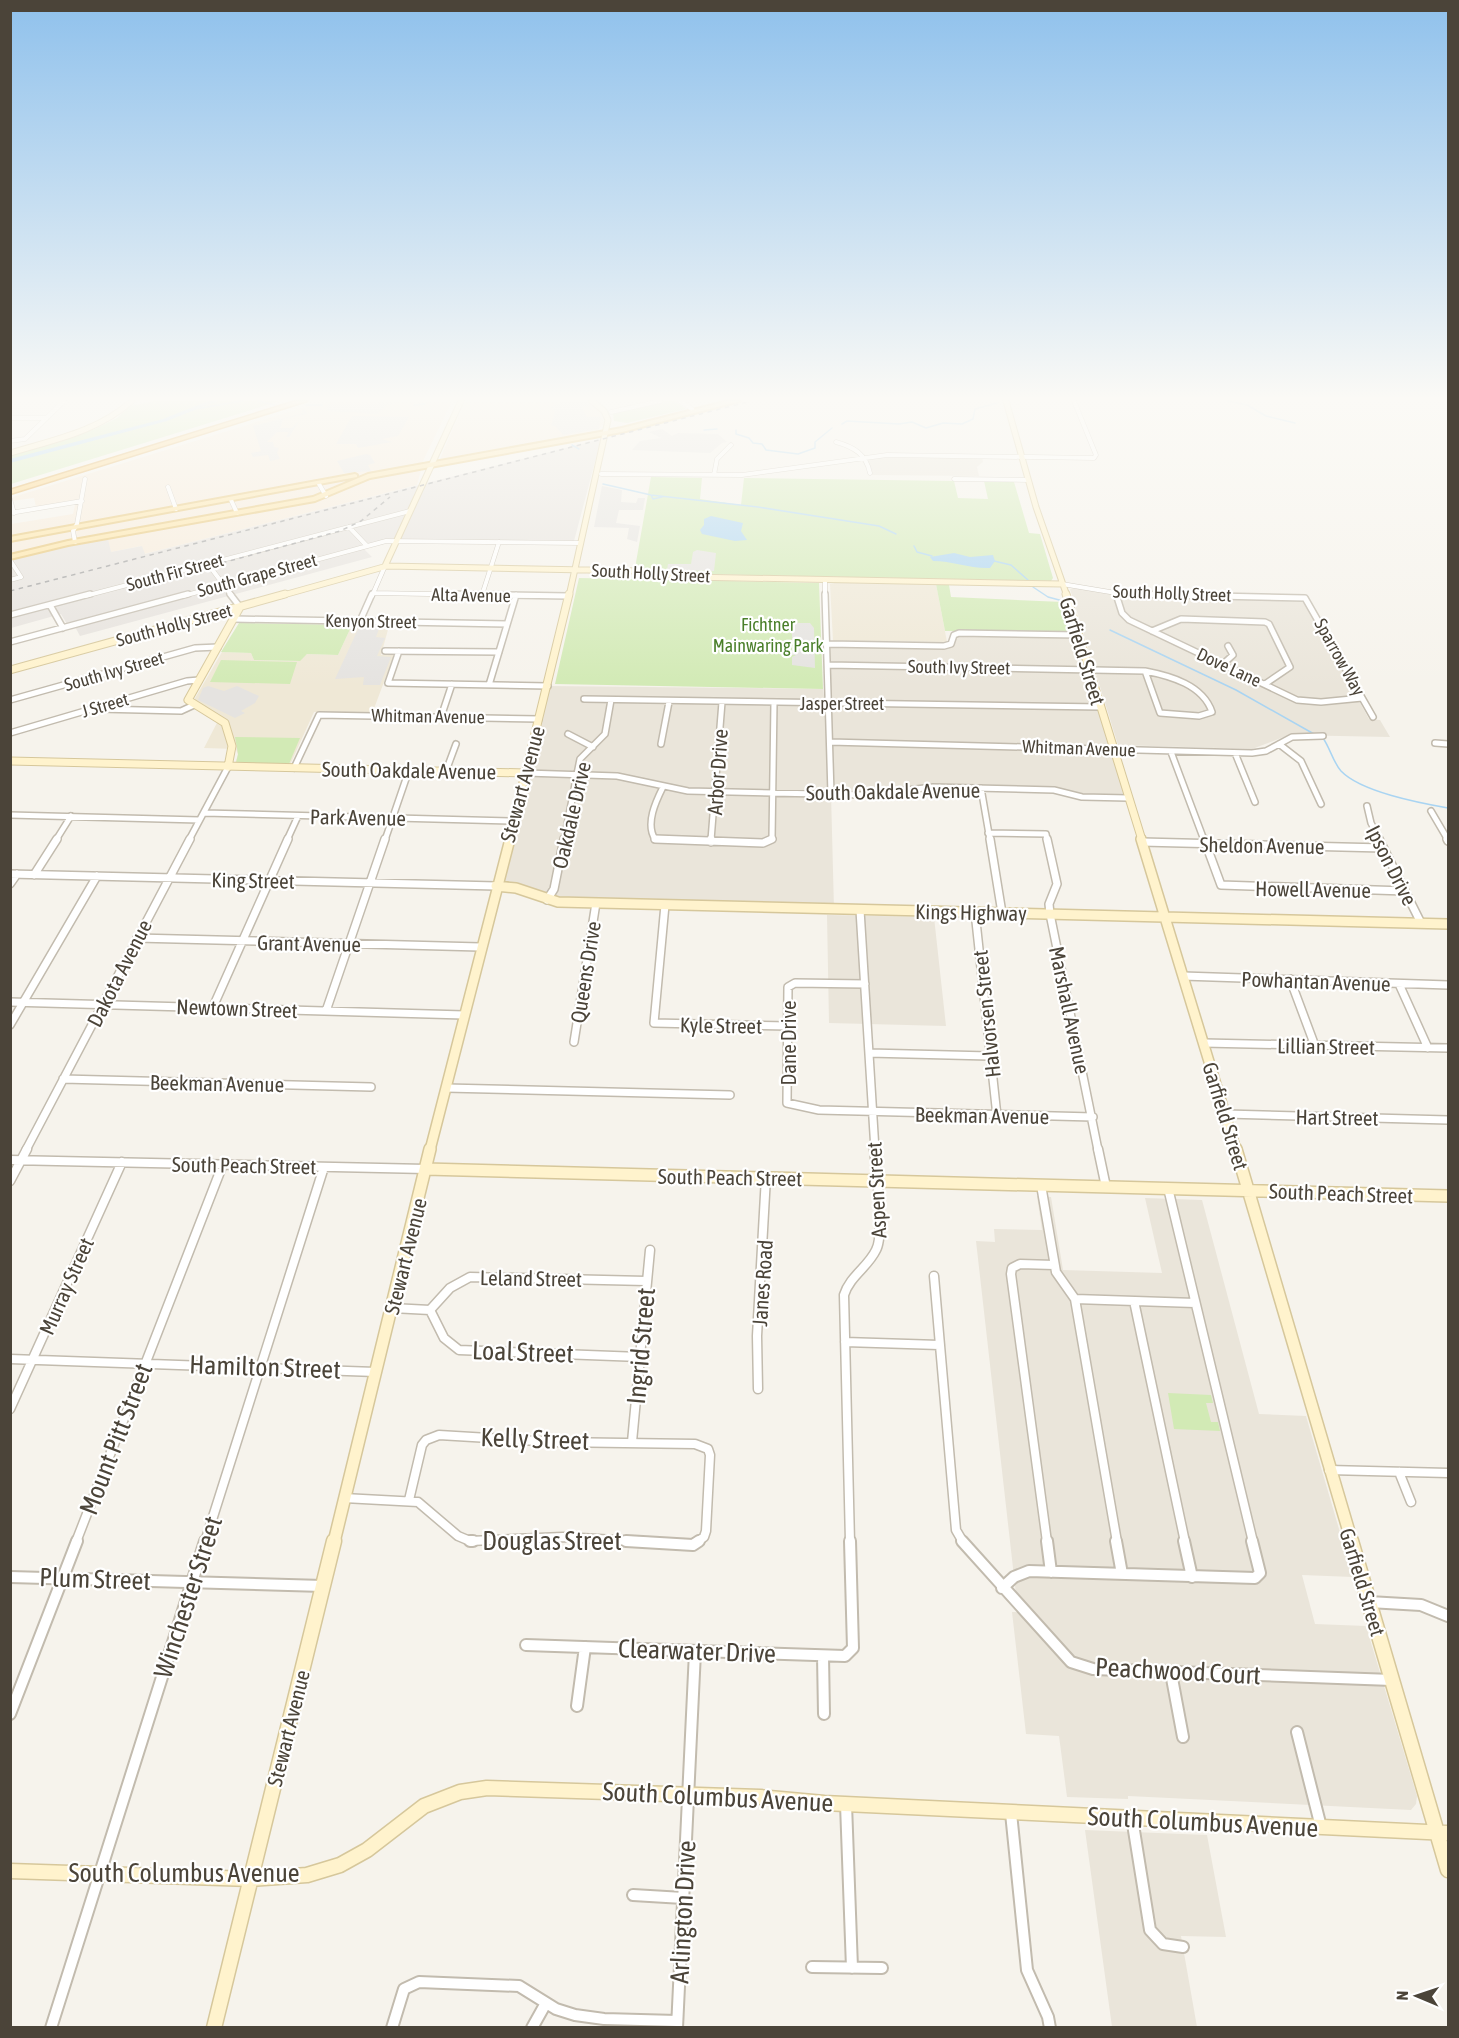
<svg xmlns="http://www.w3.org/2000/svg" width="1459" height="2038" viewBox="0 0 1459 2038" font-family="'Asap Condensed',sans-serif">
  <rect width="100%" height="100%" fill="#f6f3ec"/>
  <path fill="#eae5da" d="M 870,457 L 982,457 L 983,462 L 977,467 L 979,476 L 872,475 L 868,458 Z
    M 1079,588 L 1122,596 L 1303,600 L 1369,719 L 1380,720 L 1390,737 L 1289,735 L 1252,749 L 1118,745 L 1070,589 Z
    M 957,633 L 1078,635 L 1128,798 L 1088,798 L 1061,791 L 920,788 L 874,795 L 831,794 L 834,909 L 547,900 L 496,886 L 548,686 L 823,689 L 825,703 L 829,703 L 828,644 L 949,645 Z
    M 827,915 L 934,917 L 946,1026 L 829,1023 Z
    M 1037,1196 L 1051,1197 L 1063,1270 L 1162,1273 L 1145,1198 L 1202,1200 L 1259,1414 L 1306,1416 L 1353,1577 L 1302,1575 L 1315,1624 L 1366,1626 L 1417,1796 L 1416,1804 L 1411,1810 L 1128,1796 L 1128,1799 L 1067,1797 L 1059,1736 L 1026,1734 L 1012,1612 L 1018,1612 L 976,1241 L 995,1242 L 994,1229 L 1042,1230 Z
    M 1085,1830 L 1207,1835 L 1226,1937 L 1181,1936 L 1197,2027 L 1112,2027 Z"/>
  <path fill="#f7ead8" d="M 335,401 L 452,401 L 424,459 L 417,485 L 144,554 L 141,546 L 111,552 L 107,539 L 61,546 L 11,558 L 11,524 L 73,514 L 76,501 L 36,507 L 34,498 L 11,501 L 10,498 L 302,408 Z
    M 465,401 L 588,401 L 601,412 L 604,423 L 598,430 L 440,459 Z"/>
  <path fill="#e6e2dd" d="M 601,439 L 574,541 L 387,539 L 361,546 L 372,557 L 80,636 L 73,623 L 67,624 L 61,614 L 11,628 L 10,559 L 61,546 L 108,539 L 111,552 L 142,546 L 145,554 Z"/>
  <path fill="#efe8d6" d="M 835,583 L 936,584 L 947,642 L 833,641 L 830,584 Z
    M 352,625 L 389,626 L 381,655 L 394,655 L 372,714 L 314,712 L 289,767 L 235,763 L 238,755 L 236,749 L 204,748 L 220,717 L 194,700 L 222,652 L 251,653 L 254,660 L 299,661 L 307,654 L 338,655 Z"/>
  <path fill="#d2eab5" d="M 154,401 L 280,401 L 11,484 L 11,455 L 95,429 L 117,418 L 131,406 Z
    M 664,401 L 675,401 L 686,409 L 627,423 L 614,421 L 613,414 Z
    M 651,477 L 702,478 L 700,499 L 741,505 L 744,478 L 954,481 L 958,498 L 988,499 L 984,481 L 1014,482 L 1029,533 L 1040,534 L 1053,578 L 1051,581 L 697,574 L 635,568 Z
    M 579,578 L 819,583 L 823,689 L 555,684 Z
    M 936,584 L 949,585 L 951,597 L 1063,602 L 1072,630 L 1069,632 L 945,631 Z
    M 239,623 L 352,625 L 338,655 L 307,654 L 300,661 L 254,660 L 251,653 L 221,652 Z
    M 221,660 L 296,662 L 297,662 L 290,684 L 210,682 Z
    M 235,737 L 300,738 L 289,764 L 236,763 L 238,754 Z
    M 1168,1393 L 1211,1395 L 1213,1403 L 1206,1403 L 1211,1422 L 1218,1422 L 1220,1431 L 1174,1429 Z"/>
  <path fill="#e5e3e0" d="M 562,402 L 586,402 L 591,405 L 582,408 L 587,417 L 601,417 L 599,429 L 563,435 L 556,427 L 551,425 L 555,412 L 551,407 Z
    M 398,403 L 386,405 L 378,414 L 328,411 L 327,407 L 328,404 Z
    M 304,409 L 307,414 L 283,419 L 280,428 L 292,428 L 300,420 L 289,437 L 286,437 L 289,432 L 277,432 L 267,442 L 273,442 L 274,447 L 279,448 L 277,453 L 280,459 L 270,461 L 268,455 L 253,457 L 251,453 L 261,451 L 253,426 L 304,413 L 301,410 Z
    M 352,416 L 409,417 L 398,436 L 382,439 L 392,442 L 358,448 L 356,444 L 336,444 Z
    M 662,429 L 672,436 L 678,433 L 718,434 L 727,442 L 722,443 L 710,453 L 632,450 L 640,441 L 661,438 L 649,432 Z
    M 366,454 L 370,455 L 375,463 L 368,465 L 371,471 L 344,473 L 337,461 Z
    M 602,486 L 622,490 L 621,502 L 636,503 L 638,498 L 645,498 L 643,510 L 619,510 L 616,523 L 640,526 L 637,542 L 627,539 L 629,528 L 594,527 Z
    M 697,550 L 716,553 L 714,571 L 667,570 L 668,564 L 691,564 L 693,552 Z
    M 796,623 L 810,623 L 814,628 L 815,668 L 792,665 L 792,657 L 796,655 L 792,655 L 792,646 L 796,645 L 792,644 L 792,625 Z
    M 360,625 L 380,626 L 376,637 L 385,638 L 377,656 L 391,657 L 380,685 L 363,685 L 364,677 L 335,679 Z
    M 208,686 L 224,691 L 237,686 L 259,696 L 255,703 L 241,711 L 245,713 L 235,718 L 198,700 L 203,688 Z"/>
  <path fill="#a9d4f2" d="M 711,516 L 743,523 L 741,531 L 747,540 L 735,541 L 702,534 L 700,530 L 704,525 L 704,519 Z
    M 954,553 L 970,557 L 993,555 L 995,561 L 990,568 C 971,569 952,561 933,561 L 930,557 Z"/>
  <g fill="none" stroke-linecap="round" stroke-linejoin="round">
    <path stroke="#a9d4f2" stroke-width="1.5" d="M 258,401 L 275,405
      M 1228,401 L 1247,405 L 1266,416 L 1295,423
      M 306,405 L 322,405
      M 414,405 L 425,404
      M 195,409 L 242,401
      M 842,424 L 847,421 L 899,424 L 912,422 L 926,428 L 943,423 L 962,424 L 973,419 L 975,409 L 997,403
      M 704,430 L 717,429
      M 736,430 L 736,434 L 749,438 L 753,443 L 762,444 L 766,450 L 798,454 L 815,448 L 815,442 L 832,428
      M 572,445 L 579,449
      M 603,484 L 651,495 L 758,507 L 879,526 L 896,534
      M 651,495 L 653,499 L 662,497
      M 914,546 L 917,552 L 932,556
      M 994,561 L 1011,565 L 1028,580
      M 1033,587 L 1048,597 L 1063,601
      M 1110,630 L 1236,690 L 1314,734
      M 1323,738 C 1330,748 1333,762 1341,771 C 1361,792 1420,803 1448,808"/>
    <path fill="#a9d4f2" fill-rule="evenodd" d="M 208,401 L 217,401 L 167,421 L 10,463 L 10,459 L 163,419 Z"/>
    <defs>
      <path id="street-far4" d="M 680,401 L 692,409
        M 611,412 L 660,401
        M 10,418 L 47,418
        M 10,441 L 25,439 L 64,401
        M 836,442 C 854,447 866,454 870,473
        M 601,474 L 742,475 L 887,455 L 1094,458 L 1096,455 L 1074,401
        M 714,475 L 717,459 L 731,445
        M 954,479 L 1028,480
        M 319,484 L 326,496
        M 168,487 L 176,509
        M 10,499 L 14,513
        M 231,500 L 237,513
        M 10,513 L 82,501
        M 349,527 L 367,546
        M 75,542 L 73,531 L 77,524 L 85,479
        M 10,560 L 21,577 L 10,580
        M 208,564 L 232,596
        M 825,579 L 825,596
        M 1062,584 L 1122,594 L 1196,596
        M 374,593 L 543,596
        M 1116,593 L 1117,596
        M 482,595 L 499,542
        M 85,596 L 410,511
        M 183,596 L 386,541 L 580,543
        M 372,596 L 385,566"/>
      <path id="street-far3" d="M 230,594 L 240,607
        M 446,594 L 568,596
        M 825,594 L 831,794
        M 1116,594 L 1122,613 L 1129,620 L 1297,700 L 1321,702 L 1362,698
        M 1127,594 L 1305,598 L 1373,717
        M 50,605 L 63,628
        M 10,615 L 90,594
        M 234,619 L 507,624
        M 360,621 L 372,594
        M 1152,631 L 1181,619 L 1265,622 L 1269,624 L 1290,667 L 1265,684
        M 10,642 L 188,594
        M 828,644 L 944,646 L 951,644 L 954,635 L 959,633 L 1078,635
        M 385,651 L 499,652
        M 399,651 L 388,683 L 548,686
        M 1223,664 L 1233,655 L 1228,646
        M 828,665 L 1145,671
        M 1145,671 C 1171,676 1203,685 1212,712 L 1199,716 L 1160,713 Z
        M 489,685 L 516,595
        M 584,699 L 1101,707
        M 10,700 L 195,648 L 218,647
        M 99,709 L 181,711 L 194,705
        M 441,717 L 452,684
        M 10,733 L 187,681 L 199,680
        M 568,734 L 593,747
        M 830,742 L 1252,753 L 1266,751 L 1292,737 L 1323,736
        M 1435,743 L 1448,744
        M 661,744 L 669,702
        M 1279,744 L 1301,761 L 1321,804
        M 1171,752 L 1204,840
        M 1235,753 L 1255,802
        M 294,768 L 319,715 L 539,719
        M 446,771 L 456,744
        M 526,773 L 617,776 L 688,791 L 864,795 L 933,787 L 1054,790 L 1082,797 L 1128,798
        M 663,787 C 656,801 645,824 655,839 L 692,840
        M 981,788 L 990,840
        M 1367,806 L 1371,823 L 1380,840
        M 1431,811 L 1448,840
        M 204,813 L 513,821
        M 10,815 L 199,820
        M 988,833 L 1046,834 L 1047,840
        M 56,840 L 71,816
        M 189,840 L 228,767
        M 287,840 L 298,816
        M 385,840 L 409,770
        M 564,840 L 580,759 L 605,734 L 611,700
        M 711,840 L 722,702
        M 769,840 L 772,839 L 774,703"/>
      <path id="street-far2" d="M 655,839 L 763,843 L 772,839
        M 990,839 L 1002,913
        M 1047,839 L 1057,884 L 1049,904 L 1050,914 L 1098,1150
        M 1204,839 L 1221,885 L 1405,891
        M 1379,839 L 1421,923
        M 1447,839 L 1448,841
        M 711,842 L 711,839
        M 1142,842 L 1383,848
        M 10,874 L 496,886
        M 34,875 L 57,839
        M 10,884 L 17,874
        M 547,900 L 554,889 L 564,839
        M 665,905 L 654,1023 L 788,1026
        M 860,910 L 875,1150
        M 975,912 L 997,1116
        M 137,938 L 480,947
        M 1183,976 L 1448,985
        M 1290,979 L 1315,1046
        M 865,984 L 795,983 L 788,987 L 787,1103 L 819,1110 L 1093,1117
        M 1399,984 L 1428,1048
        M 10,1002 L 464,1015
        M 213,1007 L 288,839
        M 326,1011 L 385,839
        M 10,1025 L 97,876
        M 574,1042 L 596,903
        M 1204,1043 L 1448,1048
        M 869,1053 L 989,1056
        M 63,1079 L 371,1087
        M 446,1088 L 730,1095
        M 1226,1114 L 1448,1120
        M 26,1150 L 190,839"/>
      <path id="street-far1" d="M 1098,1149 L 1106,1187
        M 10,1160 L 426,1169
        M 10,1181 L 27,1149
        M 1041,1185 L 1056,1272 L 1075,1299 L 1117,1542
        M 1168,1188 L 1253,1542
        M 934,1276 L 956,1530 L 963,1542
        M 1075,1299 L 1195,1303
        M 1134,1301 L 1185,1542
        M 392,1308 L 430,1310
        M 430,1310 L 444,1338 L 459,1350 L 640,1357
        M 430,1310 L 450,1288 L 470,1277 L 646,1281
        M 845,1342 L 939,1345
        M 10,1359 L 376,1372
        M 758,1389 L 757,1336 L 766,1177
        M 10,1409 L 122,1162
        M 632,1442 L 650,1250
        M 1329,1470 L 1448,1473
        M 1399,1472 L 1411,1502
        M 344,1498 L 418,1502 L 458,1536 L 470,1541 L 563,1537 L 650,1542
        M 409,1500 L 422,1445 L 426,1440 L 439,1435 L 554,1442 L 695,1444 L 708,1449 L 710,1455 L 706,1531 L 704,1537 L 697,1542
        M 76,1542 L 223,1164
        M 205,1542 L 324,1167
        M 850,1542 L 844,1295 C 850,1276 868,1267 876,1250 C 885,1234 876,1170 874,1149
        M 1047,1542 L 1011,1274 L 1012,1268 L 1020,1264 L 1054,1265"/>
      <path id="street" d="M 470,1541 L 473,1541
        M 626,1541 L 693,1545 L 699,1541
        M 962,1541 L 1071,1662 L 1093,1669 L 1392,1680
        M 1047,1541 L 1051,1572
        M 1116,1541 L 1122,1574
        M 1184,1541 L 1192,1577
        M 10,1577 L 323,1586
        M 1002,1588 L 1014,1577 L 1029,1571 L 1255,1578 L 1260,1573 L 1252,1541
        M 1369,1602 L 1421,1605 L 1448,1616
        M 526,1645 L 845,1656 L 853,1648 L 850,1541
        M 823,1656 L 824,1714
        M 1171,1673 L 1183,1737
        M 577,1706 L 585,1647
        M 10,1714 L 77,1541
        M 1297,1732 L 1321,1827
        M 846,1804 L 852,1968
        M 1011,1813 L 1027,1970 L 1048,2017 L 1050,2028
        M 1132,1818 L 1150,1930 L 1163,1944 L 1183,1947
        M 633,1895 L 683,1898
        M 812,1967 L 882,1968
        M 51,2028 L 205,1541
        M 392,2028 L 404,1989 L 419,1982 L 519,1986 L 556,2009 L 575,2015 L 604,2019 L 677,2021
        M 532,2028 L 546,2003
        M 677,2028 L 695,1652"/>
      <path id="secondary-far4" d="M 1006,401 L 1036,507 L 1067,596
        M 10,453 C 53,440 97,432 132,401
        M 385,566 L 461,401
        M 280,596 L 387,566 L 640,571 L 690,577 L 1062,584
        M 569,596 L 608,420 L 604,411 L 592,401"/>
      <path id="secondary-far3" d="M 1066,594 L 1142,840
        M 10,670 L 285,594
        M 10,761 L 526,773
        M 228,767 L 232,746 L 225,723 L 188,700 L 240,607
        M 509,840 L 569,594"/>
      <path id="secondary-far2" d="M 1141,839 L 1236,1150
        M 496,886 L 516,888 L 558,902 L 1448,924
        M 430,1150 L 510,839"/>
      <path id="secondary-far1" d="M 1236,1149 L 1352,1542
        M 426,1169 L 1448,1196
        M 334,1542 L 430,1149"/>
      <path id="secondary" d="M 1351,1541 L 1448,1870
        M 10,1871 L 251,1879 L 307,1875 L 340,1865 L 367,1850 L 424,1806 L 460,1792 L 487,1788 L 760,1797 L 824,1803 L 1448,1833
        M 214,2028 L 334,1541"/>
      <path id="primary" d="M 728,401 L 740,401 L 622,432 L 370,478 L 315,501 L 68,545 L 10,559 L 10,555 L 68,541 L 313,497 L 368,474 L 622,428 Z
        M 355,474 L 357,475 L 357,477 L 10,541 L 10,537 Z"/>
      <path id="highway" d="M 296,401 L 307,401 L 10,494 L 10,490 Z"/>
    </defs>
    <use href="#street-far4" stroke="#c2bbae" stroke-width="5"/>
    <use href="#street-far3" stroke="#c2bbae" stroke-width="8"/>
    <use href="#street-far2" stroke="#c2bbae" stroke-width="10"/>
    <use href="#street-far1" stroke="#c2bbae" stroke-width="11"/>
    <use href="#street" stroke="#c2bbae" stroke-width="14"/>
    <use href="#secondary-far4" stroke="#d6c79b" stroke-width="7"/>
    <use href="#secondary-far3" stroke="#d6c79b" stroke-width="9"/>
    <use href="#secondary-far2" stroke="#d6c79b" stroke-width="12"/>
    <use href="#secondary-far1" stroke="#d6c79b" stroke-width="14"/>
    <use href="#secondary" stroke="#d6c79b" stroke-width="17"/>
    <use href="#primary" stroke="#e6c16a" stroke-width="4"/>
    <use href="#highway" stroke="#e0a43c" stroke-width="3"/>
    <use href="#street-far4" stroke="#fff" stroke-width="4"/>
    <use href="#street-far3" stroke="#fff" stroke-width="5"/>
    <use href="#street-far2" stroke="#fff" stroke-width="7"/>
    <use href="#street-far1" stroke="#fff" stroke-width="8"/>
    <use href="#street" stroke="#fff" stroke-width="10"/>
    <use href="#secondary-far4" stroke="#fff3cd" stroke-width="5"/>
    <use href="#secondary-far3" stroke="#fff3cd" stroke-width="7"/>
    <use href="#secondary-far2" stroke="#fff3cd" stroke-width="9"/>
    <use href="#secondary-far1" stroke="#fff3cd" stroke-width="11"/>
    <use href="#secondary" stroke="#fff3cd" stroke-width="14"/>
    <use href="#primary" fill="#ffe39c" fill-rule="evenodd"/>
    <use href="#highway" fill="#ffcf6e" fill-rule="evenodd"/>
    <path stroke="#9a9a9a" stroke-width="1.5" stroke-dasharray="4.5 4.5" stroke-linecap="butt" d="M 222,563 L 340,531 L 361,521 L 390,497
      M 10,591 L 751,401"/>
  </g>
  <linearGradient id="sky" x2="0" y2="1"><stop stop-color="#8fc1ec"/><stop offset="0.58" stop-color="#fbfaf6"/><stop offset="1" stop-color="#fbfaf6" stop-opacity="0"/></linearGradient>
  <rect width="1459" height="687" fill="url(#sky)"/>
  <g text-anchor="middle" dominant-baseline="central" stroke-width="4.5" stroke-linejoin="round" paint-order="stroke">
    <g font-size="18" fill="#4b4439" stroke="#fff">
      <text transform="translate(175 572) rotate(-15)">South Fir Street</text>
      <text transform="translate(651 573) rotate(3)">South Holly Street</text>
      <text transform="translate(257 575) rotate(-15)">South Grape Street</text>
      <text transform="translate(1172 593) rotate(2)">South Holly Street</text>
      <text transform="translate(471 595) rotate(1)">Alta Avenue</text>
      <text transform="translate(371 621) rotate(1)">Kenyon Street</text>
      <text transform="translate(174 625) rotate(-15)">South Holly Street</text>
      <text transform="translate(1340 657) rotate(61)">Sparrow Way</text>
      <text transform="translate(959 667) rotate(1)">South Ivy Street</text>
      <text transform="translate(1229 667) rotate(25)">Dove Lane</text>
      <text transform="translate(114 671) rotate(-16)">South Ivy Street</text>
      <text x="842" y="703">Jasper Street</text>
      <text transform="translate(105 705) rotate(-16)">J Street</text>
      <text transform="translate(428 716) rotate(1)">Whitman Avenue</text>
      <text transform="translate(1079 748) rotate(2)">Whitman Avenue</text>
    </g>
    <g font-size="18" fill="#4a7f2a" stroke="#fff">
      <text x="768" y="624">Fichtner<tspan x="768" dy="21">Mainwaring Park</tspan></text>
    </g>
    <g font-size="21" fill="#4b4439" stroke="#fff">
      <text transform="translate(1083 651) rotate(73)">Garfield Street</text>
      <text transform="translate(409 770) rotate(1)">South Oakdale Avenue</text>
      <text transform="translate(717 772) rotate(-86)">Arbor Drive</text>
      <text transform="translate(522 784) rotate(-75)">Stewart Avenue</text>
      <text transform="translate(893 791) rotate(-1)">South Oakdale Avenue</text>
      <text transform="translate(571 815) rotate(-77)">Oakdale Drive</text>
      <text transform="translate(358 817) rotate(1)">Park Avenue</text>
      <text transform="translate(1262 845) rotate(1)">Sheldon Avenue</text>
      <text transform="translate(1392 865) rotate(63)">Ipson Drive</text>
      <text transform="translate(253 880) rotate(1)">King Street</text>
      <text transform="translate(1313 889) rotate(1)">Howell Avenue</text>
      <text transform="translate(971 912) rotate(1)">Kings Highway</text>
      <text transform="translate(309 943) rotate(1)">Grant Avenue</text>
      <text transform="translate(585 972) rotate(-81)">Queens Drive</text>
      <text transform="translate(119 973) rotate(-63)">Dakota Avenue</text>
      <text transform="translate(1316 981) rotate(2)">Powhantan Avenue</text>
      <text transform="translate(237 1008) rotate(2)">Newtown Street</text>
      <text transform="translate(1070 1010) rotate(78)">Marshall Avenue</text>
      <text transform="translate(986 1014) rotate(-96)">Halvorsen Street</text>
      <text transform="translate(721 1025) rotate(1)">Kyle Street</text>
      <text transform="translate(788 1043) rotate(-90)">Dane Drive</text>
      <text transform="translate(1326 1046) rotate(1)">Lillian Street</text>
      <text transform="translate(217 1083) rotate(1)">Beekman Avenue</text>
      <text transform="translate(982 1115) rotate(1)">Beekman Avenue</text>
      <text transform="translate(1226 1116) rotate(73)">Garfield Street</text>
      <text transform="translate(1337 1117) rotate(1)">Hart Street</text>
      <text transform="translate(244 1165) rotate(1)">South Peach Street</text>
      <text transform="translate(730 1177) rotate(1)">South Peach Street</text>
      <text transform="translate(876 1190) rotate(-93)">Aspen Street</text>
      <text transform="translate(1341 1193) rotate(2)">South Peach Street</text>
      <text transform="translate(405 1256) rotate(-76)">Stewart Avenue</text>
      <text transform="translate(531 1278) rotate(1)">Leland Street</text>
      <text transform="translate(762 1283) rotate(-86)">Janes Road</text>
      <text transform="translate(66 1286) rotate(-66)">Murray Street</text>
      <text transform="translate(1363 1582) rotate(73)">Garfield Street</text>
      <text transform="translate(288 1728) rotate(-76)">Stewart Avenue</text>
    </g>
    <g font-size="26" fill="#4b4439" stroke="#fff">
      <text transform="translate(641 1346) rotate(-85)">Ingrid Street</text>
      <text transform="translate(523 1352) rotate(2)">Loal Street</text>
      <text transform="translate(265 1367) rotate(2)">Hamilton Street</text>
      <text transform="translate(116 1439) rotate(-69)">Mount Pitt Street</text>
      <text transform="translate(535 1439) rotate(2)">Kelly Street</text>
      <text x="552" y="1541">Douglas Street</text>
      <text transform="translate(95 1579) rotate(2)">Plum Street</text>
      <text transform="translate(188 1597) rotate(-72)">Winchester Street</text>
      <text transform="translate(697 1651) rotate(2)">Clearwater Drive</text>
      <text transform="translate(1178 1671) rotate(3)">Peachwood Court</text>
      <text transform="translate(718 1797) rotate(3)">South Columbus Avenue</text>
      <text transform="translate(1203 1822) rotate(3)">South Columbus Avenue</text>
      <text x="184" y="1873">South Columbus Avenue</text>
      <text transform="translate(683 1912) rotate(-87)">Arlington Drive</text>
    </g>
  </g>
  <rect width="1459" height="2038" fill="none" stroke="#4b4439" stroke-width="24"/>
  <g transform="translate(1417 1996) rotate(272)" stroke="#ffffff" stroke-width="4.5" paint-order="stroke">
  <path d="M0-4.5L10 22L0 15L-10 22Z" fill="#4b4439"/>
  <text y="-9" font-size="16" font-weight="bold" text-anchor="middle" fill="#4b4439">N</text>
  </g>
</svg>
